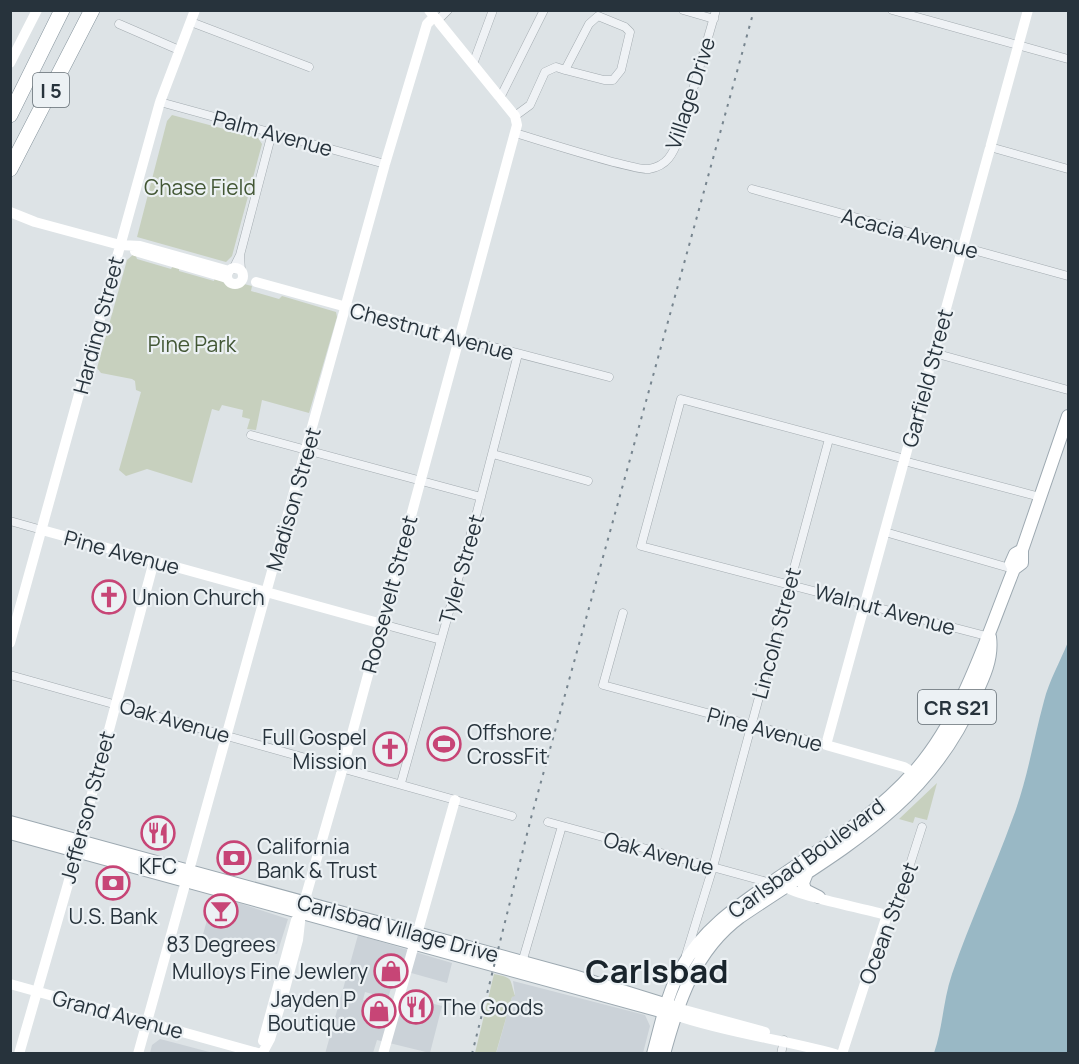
<svg xmlns="http://www.w3.org/2000/svg" width="1079" height="1064" viewBox="0 0 1079 1064" font-family="Manrope,sans-serif">
  <rect width="100%" height="100%" fill="#dde3e6"/>
  <path fill="#cbd2d8" d="M 214,895 L 288,919 L 277,954 L 231,940 L 228,947 L 202,938 Z
    M 358,935 L 452,963 L 447,983 L 397,969 L 388,998 L 365,992 L 363,1000 L 406,1015 L 411,998 L 442,1006 L 430,1053 L 377,1040 L 373,1053 L 325,1054 Z
    M 513,981 L 645,1015 L 650,1026 L 643,1053 L 496,1054 L 512,997 L 515,995 Z
    M 160,1039 L 183,1045 L 213,1053 L 150,1053 L 152,1045 Z"/>
  <path fill="#c7d0be" d="M 172,115 L 258,138 L 262,144 L 232,256 L 226,262 L 137,237 L 167,121 Z
    M 135,253 L 137,259 L 171,269 L 173,266 L 179,268 L 179,271 L 214,281 L 215,277 L 231,287 L 244,284 L 252,286 L 251,291 L 279,299 L 282,296 L 336,312 L 337,317 L 309,413 L 262,400 L 256,430 L 247,429 L 250,419 L 242,417 L 243,410 L 222,405 L 219,411 L 212,409 L 192,483 L 147,469 L 126,476 L 119,470 L 141,392 L 136,390 L 135,381 L 132,379 L 101,373 L 97,368 L 127,260 Z
    M 937,783 L 927,820 L 915,817 L 913,823 L 899,819 Z
    M 494,974 C 514,978 509,978 515,996 L 512,997 L 496,1053 L 475,1053 Z"/>
  <path fill="#99b8c5" d="M 1068,642 L 1068,1053 L 934,1053 C 943,1027 943,1000 952,974 C 970,922 993,872 1012,820 C 1027,782 1033,741 1044,701 C 1049,681 1060,662 1068,642 Z"/>
  <g fill="none" stroke-linecap="round" stroke-linejoin="round">
    <defs>
      <path id="street" d="M 683,10 L 714,19
        M 892,10 L 1068,59
        M 598,16 L 625,27 L 630,32 L 621,70 L 613,80 L 604,80 L 565,70 L 589,24 Z
        M 437,21 L 448,10
        M 191,22 L 309,67
        M 119,24 L 179,50
        M 473,64 L 493,10
        M 500,98 L 544,10
        M 160,102 L 385,164
        M 515,116 L 530,105 L 545,72 L 556,67 L 565,70
        M 515,133 C 536,139 634,171 649,169 C 667,166 673,154 679,138 L 716,10
        M 990,147 L 1068,169
        M 752,189 L 1068,276
        M 240,255 L 272,133
        M 233,269 L 240,255 L 241,271
        M 459,338 L 609,377
        M 934,353 L 1068,390
        M 251,435 L 481,497
        M 493,454 L 588,481
        M 905,459 L 681,399 L 641,546 L 990,637
        M 904,461 L 1040,497
        M 10,521 L 42,530
        M 885,532 L 1013,569
        M 623,613 L 603,685 L 826,745
        M 382,624 L 441,640
        M 10,675 L 512,816
        M 401,783 L 477,512 L 518,354
        M 548,822 L 771,883
        M 887,915 L 898,902 L 922,827
        M 686,955 L 713,867 L 829,439
        M 521,966 L 562,826
        M 781,1054 L 784,1040"/>
      <path id="primary" d="M 1014,569 L 1022,563 L 1022,550 L 1068,416
        M 10,822 L 574,976 L 677,1008
        M 10,833 L 675,1015
        M 807,873 L 803,883 L 805,890 L 819,897
        M 653,1054 C 661,1025 667,993 682,967 C 704,927 741,904 778,878 C 826,845 875,816 914,772 C 963,717 987,636 1014,569 L 1011,563 L 1015,554 L 1022,550
        M 664,1054 C 678,1002 695,950 740,917 C 835,852 926,809 974,698 C 983,679 993,659 990,637"/>
      <path id="highway" d="M 10,115 L 62,10
        M 10,169 L 92,10"/>
    </defs>
    <use href="#street" stroke="#a3abb0" stroke-width="9"/>
    <use href="#primary" stroke="#9da9b1" stroke-width="14"/>
    <use href="#highway" stroke="#85939c" stroke-width="16"/>
    <use href="#street" stroke="#eff2f5" stroke-width="8"/>
    <path stroke="#fff" stroke-width="10" d="M 10,63 L 37,10
      M 10,212 L 35,222 L 120,245 L 140,246 L 229,271
      M 135,251 L 227,278
      M227 276a8 8 0 1 1 16 0a8 8 0 1 1-16 0Z
      M 256,282 L 459,338
      M 42,530 L 382,624
      M 10,643 L 160,102 L 195,10
      M 919,776 L 904,767 L 826,745 L 1028,10
      M 786,887 C 795,895 869,910 887,915 L 842,1054
      M 10,984 L 261,1054
      M 677,1008 L 765,1032
      M 675,1015 C 727,1033 782,1039 835,1054
      M 263,1041 L 296,920
      M 19,1054 L 68,884 L 154,561
      M 138,1054 L 385,164 L 427,24 L 434,17
      M 262,1054 L 270,1039 L 282,1000 L 298,940 L 301,913 L 343,767 L 517,125 L 515,116 L 429,10
      M 383,1054 L 455,800"/>
    <use href="#primary" stroke="#fff" stroke-width="12"/>
    <use href="#highway" stroke="#fff" stroke-width="15"/>
    <path stroke="#77858f" stroke-width="2" stroke-dasharray="3 6" stroke-linecap="butt" d="M 472,1054 L 531,818 L 754,10"/>
  </g>
  <defs>
    <symbol id="church-ring" viewBox="-11 -11 22 22"><circle r="9.5" fill="#ecf1f4" stroke="#c74576" stroke-width="1.5"/><path d="M-1.2-6h2.4v3.5h3.3v2.4h-3.3V6h-2.4V-.1h-3.3v-2.4h3.3Z" fill="#c74576"/></symbol>
    <symbol id="stadium-ring" viewBox="-11 -11 22 22"><circle r="9.5" fill="#ecf1f4" stroke="#c74576" stroke-width="1.5"/><path d="M0-5a6.5 5 0 1 0 0 10a6.5 5 0 1 0 0-10ZM-3.5-1.8h7v3.6h-7Z" fill="#c74576"/></symbol>
    <symbol id="restaurant-ring" viewBox="-11 -11 22 22"><circle r="9.5" fill="#ecf1f4" stroke="#c74576" stroke-width="1.5"/><path d="M-5-6h1v4h1v-4h1v4h1v-4h1v5L-1.5 .5V6h-2V.5L-5-1ZM5-6V6H3V1.5H1.5Q1.5-4 5-6Z" fill="#c74576"/></symbol>
    <symbol id="bank-ring" viewBox="-11 -11 22 22"><circle r="9.5" fill="#ecf1f4" stroke="#c74576" stroke-width="1.5"/><path d="M-6-4H6V4H-6ZM0-2.3a2.3 2.3 0 1 0 0 4.6a2.3 2.3 0 1 0 0-4.6Z" fill="#c74576"/></symbol>
    <symbol id="bar-ring" viewBox="-11 -11 22 22"><circle r="9.5" fill="#ecf1f4" stroke="#c74576" stroke-width="1.5"/><path d="M-6-5H6L.8 .8V4.5H3.5V6h-7V4.5H-.8V.8Z" fill="#c74576"/></symbol>
    <symbol id="shop-ring" viewBox="-11 -11 22 22"><circle r="9.5" fill="#ecf1f4" stroke="#c74576" stroke-width="1.5"/><path d="M-5-2.5h2.3a2.7 3.5 0 0 1 5.4 0H5L5.5 6h-11ZM-1.5-2.5h3a1.5 2.3 0 0 0-3 0Z" fill="#c74576"/></symbol>
  </defs>
  <g fill-rule="evenodd">
    <use href="#church-ring" x="90" y="578" width="38" height="38"/>
    <use href="#stadium-ring" x="425" y="725" width="38" height="38"/>
    <use href="#church-ring" x="371" y="730" width="38" height="38"/>
    <use href="#restaurant-ring" x="139" y="814" width="38" height="38"/>
    <use href="#bank-ring" x="215" y="839" width="38" height="38"/>
    <use href="#bank-ring" x="94" y="864" width="38" height="38"/>
    <use href="#bar-ring" x="202" y="892" width="38" height="38"/>
    <use href="#shop-ring" x="372" y="952" width="38" height="38"/>
    <use href="#restaurant-ring" x="397" y="988" width="38" height="38"/>
    <use href="#shop-ring" x="360" y="992" width="38" height="38"/>
  </g>
  <g text-anchor="middle" dominant-baseline="central" stroke-width="4.5" stroke-linejoin="round" paint-order="stroke">
    <g fill="#ecf1f4" stroke="#626c73" stroke-width="1.5">
      <rect x="33" y="73" width="36" height="34" rx="4.5"/>
      <rect x="918" y="690" width="78" height="34" rx="4.5"/>
    </g>
    <g font-size="20" font-weight="bold" fill="#27333c">
      <text x="51" y="90">I 5</text>
      <text x="957" y="707">CR S21</text>
    </g>
    <g font-size="21" fill="#27333c" stroke="#ecf1f4">
      <text transform="translate(690 93) rotate(-72)">Village Drive</text>
      <text transform="translate(273 133) rotate(15)">Palm Avenue</text>
      <text transform="translate(910 233) rotate(15)">Acacia Avenue</text>
      <text transform="translate(98 325) rotate(-75)">Harding Street</text>
      <text transform="translate(432 331) rotate(15)">Chestnut Avenue</text>
      <text transform="translate(927 378) rotate(-75)">Garfield Street</text>
      <text transform="translate(293 499) rotate(-74)">Madison Street</text>
      <text transform="translate(122 552) rotate(15)">Pine Avenue</text>
      <text transform="translate(461 569) rotate(-74)">Tyler Street</text>
      <text transform="translate(389 594) rotate(-75)">Roosevelt Street</text>
      <text transform="translate(885 609) rotate(15)">Walnut Avenue</text>
      <text transform="translate(776 633) rotate(-75)">Lincoln Street</text>
      <text transform="translate(175 720) rotate(16)">Oak Avenue</text>
      <text transform="translate(765 729) rotate(15)">Pine Avenue</text>
      <text transform="translate(87 807) rotate(-75)">Jefferson Street</text>
      <text transform="translate(659 853) rotate(15)">Oak Avenue</text>
      <text transform="translate(806 858) rotate(-36)">Carlsbad Boulevard</text>
      <text transform="translate(888 923) rotate(-69)">Ocean Street</text>
      <text transform="translate(398 928) rotate(15)">Carlsbad Village Drive</text>
      <text transform="translate(118 1014) rotate(15)">Grand Avenue</text>
    </g>
    <g font-size="21" fill="#435735" stroke="#ecf1f4">
      <text x="200" y="187">Chase Field</text>
      <text x="192" y="344">Pine Park</text>
    </g>
    <g font-size="21" fill="#27333c" stroke="#ecf1f4" text-anchor="start">
      <text x="132" y="597">Union Church</text>
      <text x="467" y="732">Offshore<tspan x="467" dy="24">CrossFit</tspan></text>
      <text x="367" y="737" text-anchor="end">Full Gospel<tspan x="367" dy="24">Mission</tspan></text>
      <text x="257" y="846">California<tspan x="257" dy="24">Bank &amp; Trust</tspan></text>
      <text x="158" y="866" text-anchor="middle">KFC</text>
      <text x="113" y="916" text-anchor="middle">U.S. Bank</text>
      <text x="221" y="944" text-anchor="middle">83 Degrees</text>
      <text x="368" y="971" text-anchor="end">Mulloys Fine Jewlery</text>
      <text x="356" y="999" text-anchor="end">Jayden P<tspan x="356" dy="24">Boutique</tspan></text>
      <text x="439" y="1007">The Goods</text>
    </g>
    <g font-size="33" font-weight="bold" fill="#19242c" stroke="#ecf1f4">
      <text x="657" y="970">Carlsbad</text>
    </g>
  </g>
  <rect width="1079" height="1064" fill="none" stroke="#27333c" stroke-width="24"/>
</svg>
